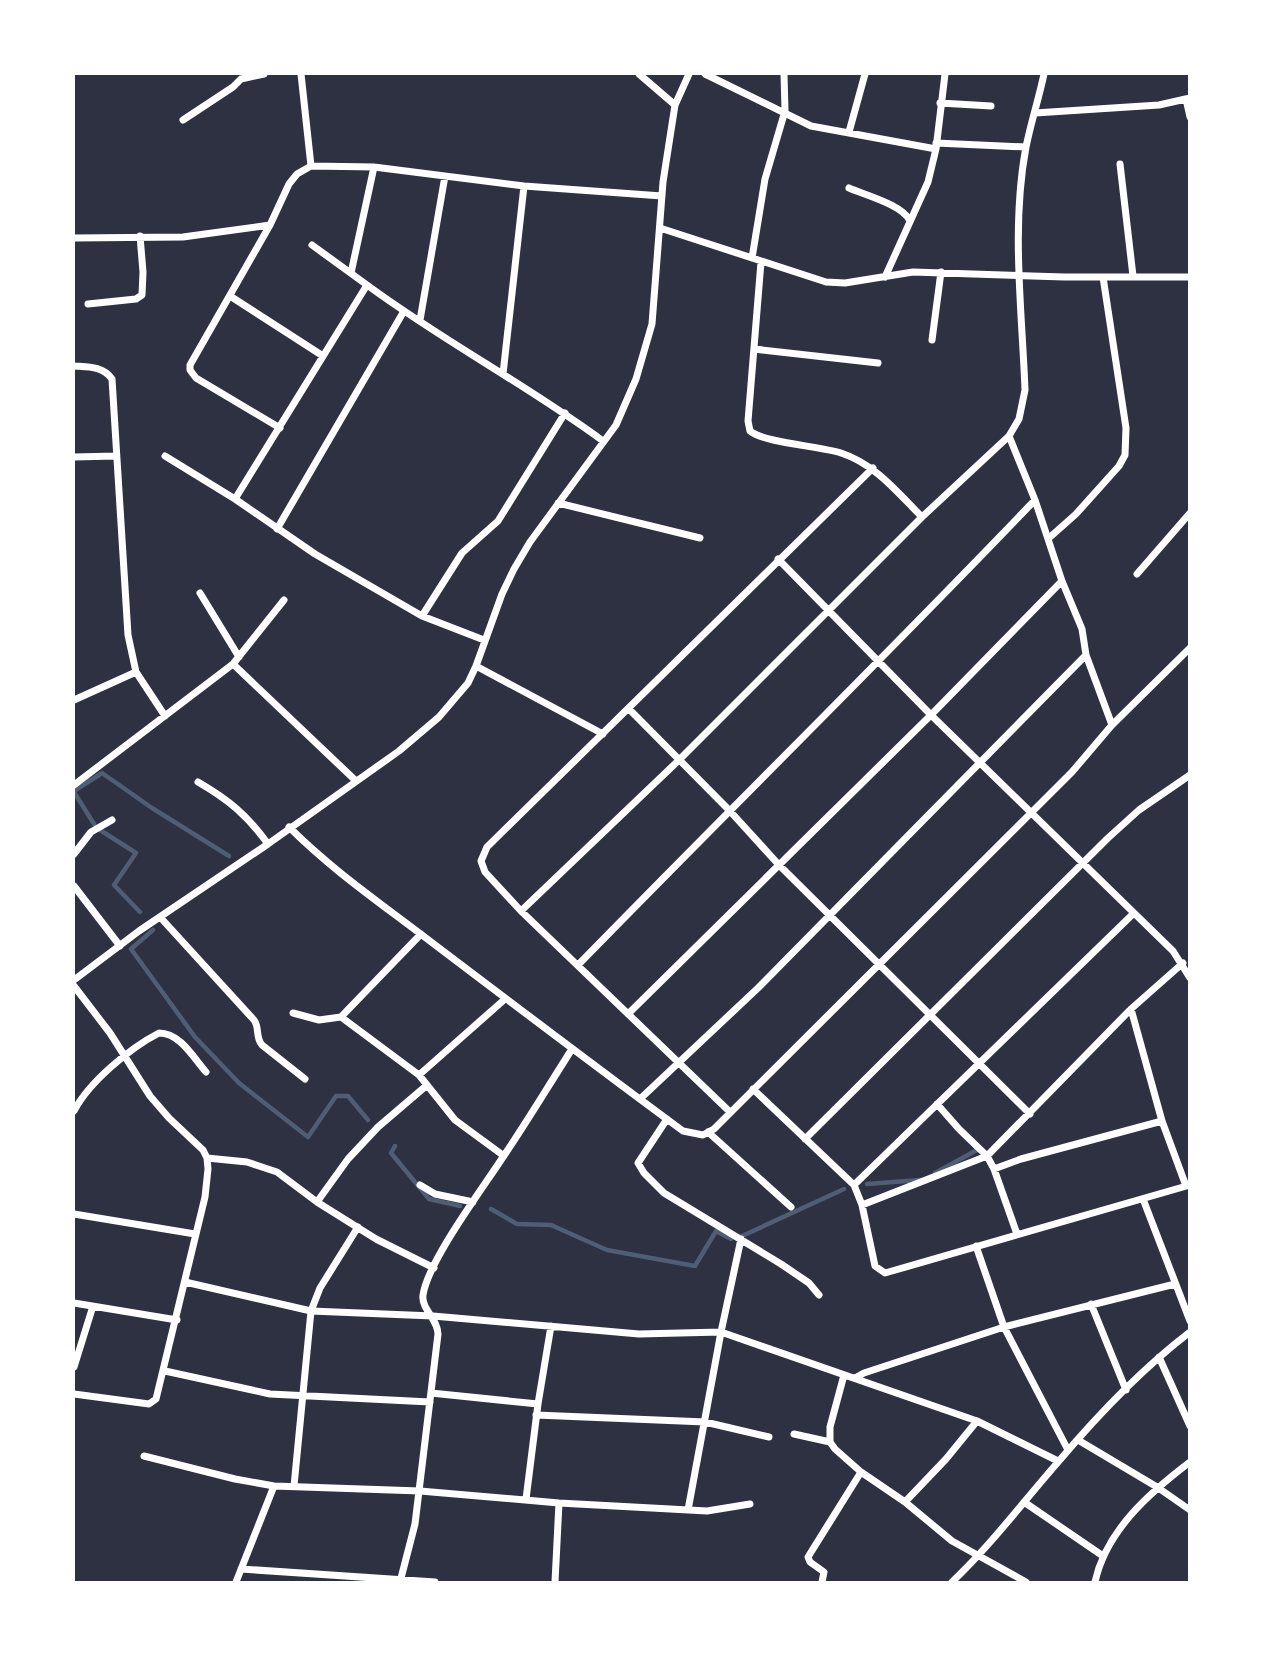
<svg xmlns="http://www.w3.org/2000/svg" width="1263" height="1656" viewBox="0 0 1263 1656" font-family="'Archivo Narrow',sans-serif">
  <rect width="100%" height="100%" fill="#2d3142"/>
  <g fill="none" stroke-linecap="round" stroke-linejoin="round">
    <path stroke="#4f5d75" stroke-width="4.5" d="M 74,791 L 102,773 L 152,808 L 229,856
      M 74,792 L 94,824
      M 100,830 L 136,853 L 114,885 L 140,912
      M 153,930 L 131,949 L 195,1037 L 239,1083 L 308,1137 L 336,1096 L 348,1096 L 368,1120
      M 395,1146 L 391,1153 L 429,1199 L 460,1206
      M 935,1173 L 977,1150
      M 867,1184 L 920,1180
      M 491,1209 L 517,1224 L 551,1225 L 607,1250 L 695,1266 L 716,1231 L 731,1239
      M 740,1237 L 844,1189"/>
    <path stroke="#fff" stroke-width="7" d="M 301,74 L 311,166
      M 639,74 L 675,105
      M 705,74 L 811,126 L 936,149
      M 1186,99 L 1190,117
      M 940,103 L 991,106
      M 1035,113 L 1159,105 L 1190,98
      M 183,120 L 233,87 L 241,79 L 264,74
      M 849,132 L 865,74
      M 936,143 L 1026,147
      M 1120,164 L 1133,276
      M 849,188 C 865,195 903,205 910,221
      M 660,228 L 826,282 L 845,283 L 913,272 L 1064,277 L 1190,277
      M 74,238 L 183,237 L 270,225
      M 312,245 L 367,285
      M 752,258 L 765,179 L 785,111 L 784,74
      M 761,262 L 748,421 L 750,431 C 765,443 819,446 841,453 C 875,464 897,492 922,517
      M 351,273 L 374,167
      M 885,277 L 928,182 L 936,149 L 945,74
      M 230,296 L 323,356
      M 88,304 L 136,299 L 142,295 L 143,272 L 140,236
      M 420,320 L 445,176
      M 932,340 L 941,272
      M 754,349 L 878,363
      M 74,366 C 88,367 103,366 112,379 L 128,635 L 136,672 L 165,716
      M 503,374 L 524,186
      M 280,428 L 196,378 L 190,370 L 190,365 L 270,225 L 289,184 L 297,174 L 311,166 L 374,167 L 524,186 L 662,196
      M 1009,436 L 1035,500 L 1062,581 L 1082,629 L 1086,655 L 1112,725
      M 165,456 L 235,499 L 315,554 L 422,616 L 484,640
      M 74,457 L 116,456
      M 235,499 L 367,285 C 443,341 527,385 603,441
      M 558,503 L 700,538
      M 277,529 L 404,311
      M 1049,538 L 1076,514 L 1119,466 L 1125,455 L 1126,428 L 1103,277
      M 778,559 L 931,715 L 1173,951 L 1190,978
      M 1137,574 L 1190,513
      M 200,593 L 239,657
      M 422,616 L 462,553 L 498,521 L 565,413
      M 233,664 L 284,600
      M 476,666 L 603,734
      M 74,700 L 136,672
      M 629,709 L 729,810 L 779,865 L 1030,1114
      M 198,782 C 229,800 247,815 268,844
      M 74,785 L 233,664 L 355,780
      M 289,827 C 330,868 376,900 422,935 C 509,1001 596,1067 683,1131 L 703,1135 L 714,1129 L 1072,772 L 1112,725 L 1190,648
      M 74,854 L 91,832 L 112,820
      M 74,886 L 120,946
      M 521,911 L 678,761 L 922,517 L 1009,436 L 1019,419 L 1025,390 C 1022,310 1011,227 1026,147 C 1031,122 1039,98 1044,74
      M 160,917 L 254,1020 C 260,1028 255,1037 262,1045 L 305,1079
      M 578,965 C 730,809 885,657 1035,500
      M 74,980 L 139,931 L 268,844 L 399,751 L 439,717 L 468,683 L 476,666 L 502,594 L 514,569 L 530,542 L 616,425 L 636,379 L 652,324 L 663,182 L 675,105 L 689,74
      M 74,986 L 110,1033 L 150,1096 L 169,1118 L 203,1150 L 207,1158 L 208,1169 L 205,1197 L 156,1399 L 149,1404 L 74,1394
      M 1131,1009 L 1162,1121 L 1186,1186
      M 293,1013 L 319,1020 L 341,1017 L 421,934
      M 628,1014 L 931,715 L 1062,581
      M 341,1017 L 419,1075 L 455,1120 L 504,1156
      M 419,1075 L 505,999
      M 753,1089 L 854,1185 L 862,1205 L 875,1266 L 885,1273 L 1190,1185
      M 640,1099 L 758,988 L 1086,655
      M 937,1104 L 959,1129 L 987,1156 L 1131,1009 L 1183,963
      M 74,1111 C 89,1082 130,1048 159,1033 C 180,1033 193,1057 206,1072
      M 730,1112 L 521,911 L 485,872 L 481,861 L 487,847 L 873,468
      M 667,1119 L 638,1163 L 644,1173 L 664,1193 L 781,1264 L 809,1283 L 819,1295
      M 708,1132 L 791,1207
      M 805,1139 L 1108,838 L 1139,810 L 1190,775
      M 207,1158 L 247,1162 L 277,1172 L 317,1202 L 376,1239 L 434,1268
      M 994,1169 L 1017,1234
      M 420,1185 L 435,1194 L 473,1202
      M 854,1185 L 1134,913
      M 1143,1199 L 1190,1321
      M 317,1202 L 348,1159 L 378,1127 L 426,1086
      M 862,1205 L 987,1156 L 994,1169 L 1021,1159 L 1162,1121
      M 74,1214 L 195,1234
      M 976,1246 L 1004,1327 L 1068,1450
      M 185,1282 L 311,1311 L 433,1316 L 639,1334 L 721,1332 L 977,1421 L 1058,1461
      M 74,1303 L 177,1320
      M 1091,1304 L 1126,1390
      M 1159,1357 L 1190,1426
      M 74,1367 L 93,1306
      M 165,1371 L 270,1394 L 430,1402
      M 844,1375 L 830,1427 L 830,1442 L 835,1449 L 861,1472 L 905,1502 L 952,1541 L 1026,1582
      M 855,1378 L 864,1373 L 1004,1327 L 1175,1284
      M 431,1393 L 538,1404
      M 536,1415 L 705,1422 L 769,1437
      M 794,1434 L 830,1442
      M 1078,1440 L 1157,1487 L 1190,1510
      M 144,1456 L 235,1479 L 274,1486 L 420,1491 L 559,1503 L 707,1511 L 750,1504
      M 294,1486 L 311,1311 L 320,1288 L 358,1227
      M 526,1499 L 538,1404 L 551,1326
      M 905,1502 L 946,1459 L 977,1421
      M 1024,1502 L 1103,1556
      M 688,1510 L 721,1332 L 741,1239
      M 241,1569 L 435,1582
      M 236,1582 L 274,1486
      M 400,1582 L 415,1524 L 438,1334 C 438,1319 421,1309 423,1295 C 428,1261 483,1188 503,1157 C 527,1122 549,1085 572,1049
      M 555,1582 L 559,1503
      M 822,1582 L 824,1572 L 810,1562 L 808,1557 L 861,1472
      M 952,1582 C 991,1545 1023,1502 1059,1461 C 1097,1416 1143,1368 1190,1332
      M 1095,1582 C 1106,1531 1149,1493 1190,1462"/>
  </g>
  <rect width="1263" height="1656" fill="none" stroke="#ffffff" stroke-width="150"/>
</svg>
